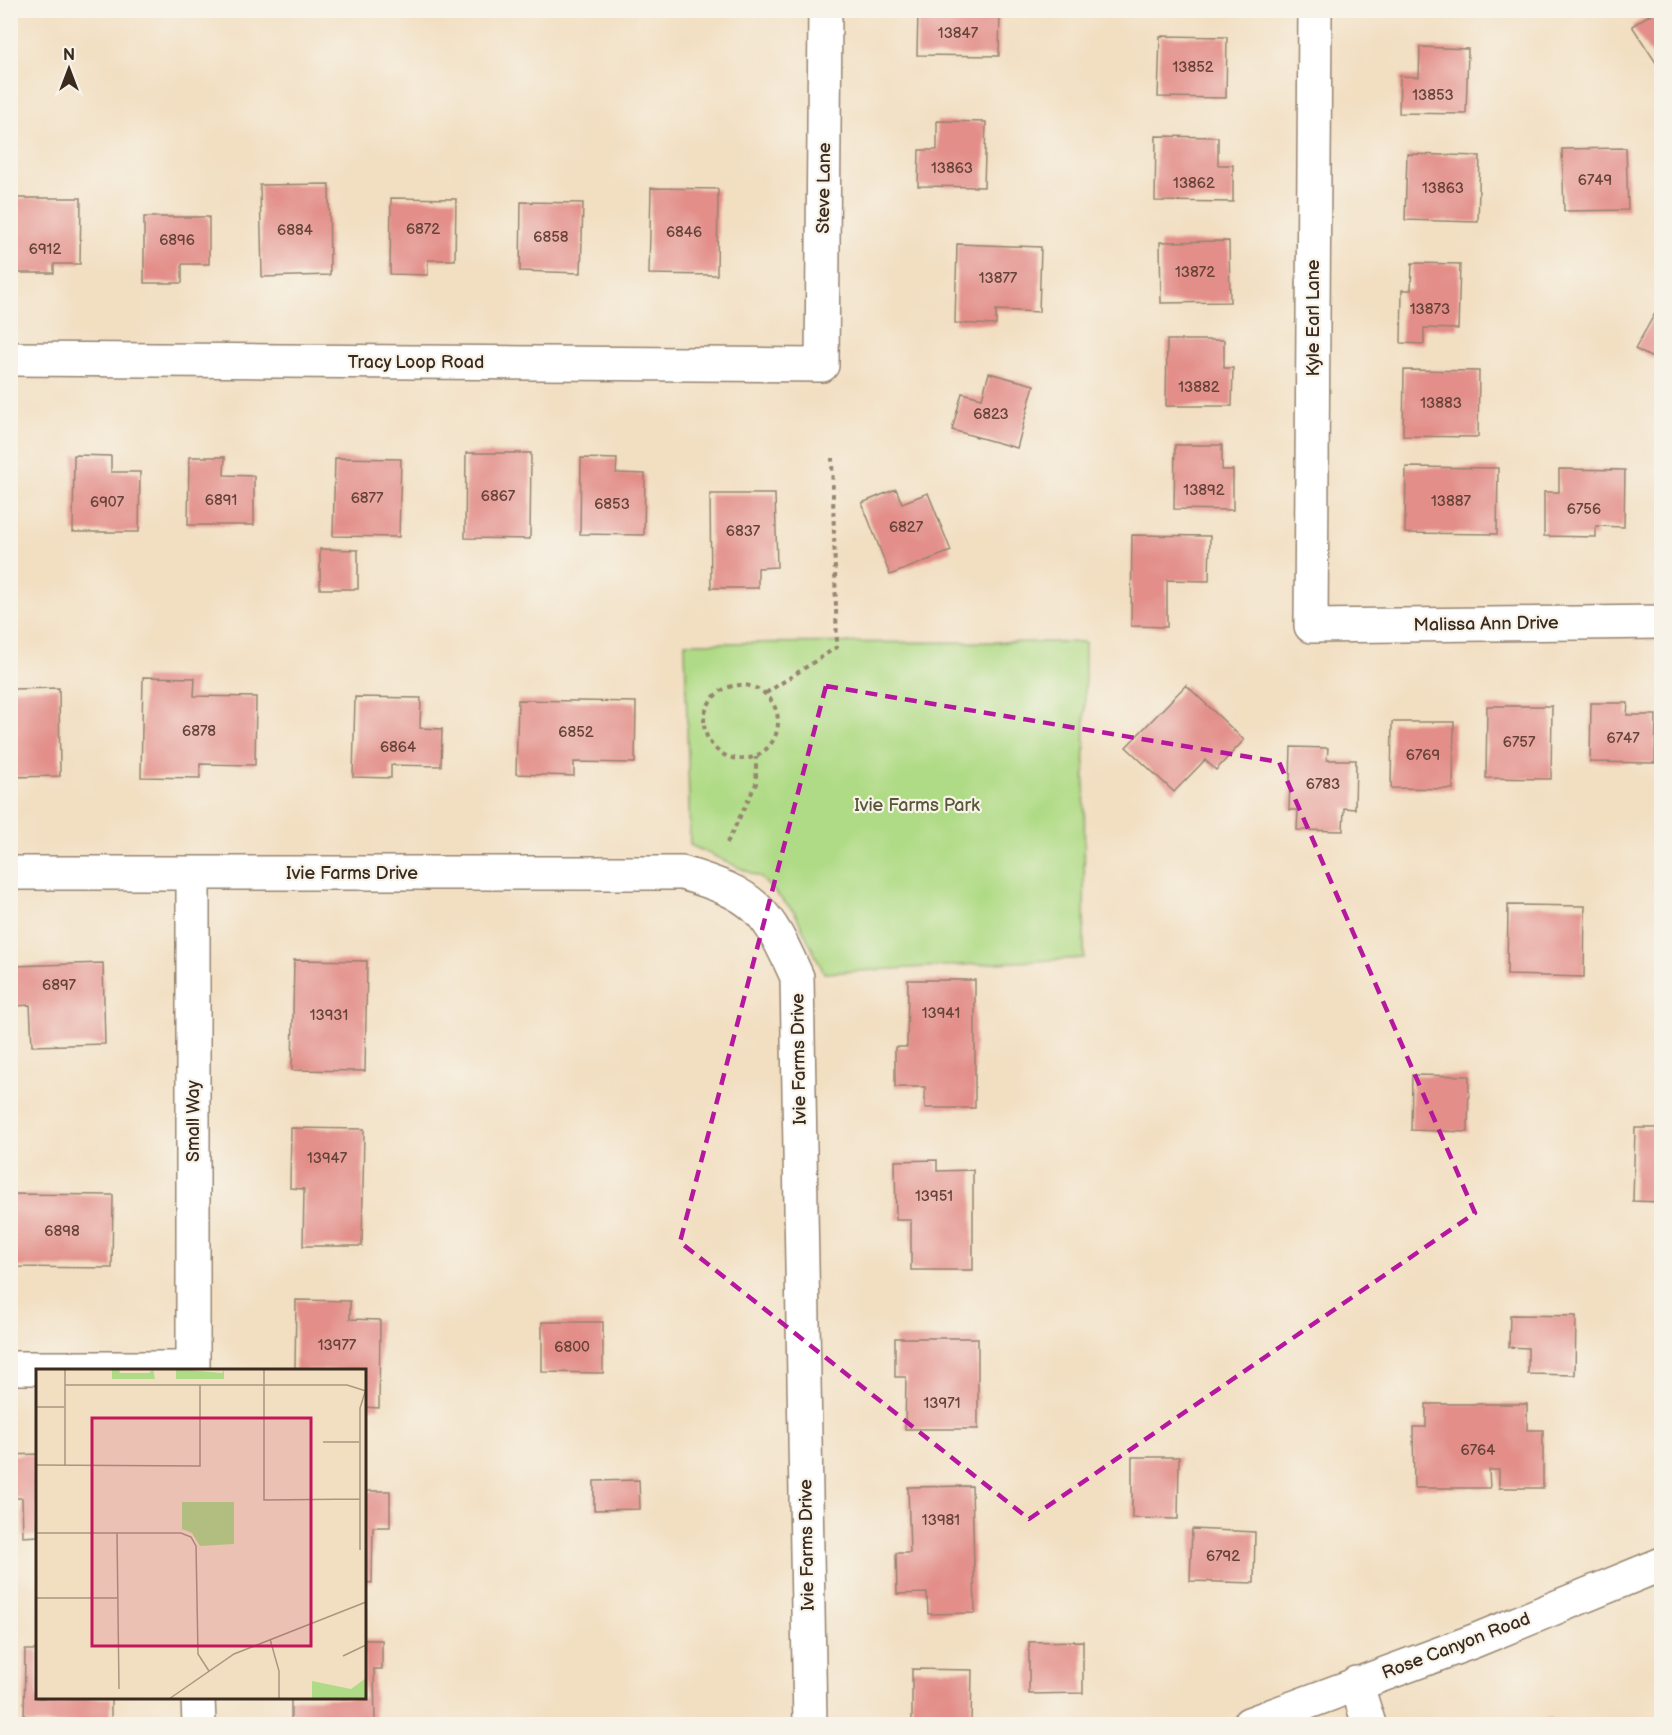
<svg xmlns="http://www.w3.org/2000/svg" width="1672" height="1735" viewBox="0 0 1672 1735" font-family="'Balsamiq Sans',sans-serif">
  <rect width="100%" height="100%" fill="#f7f3e8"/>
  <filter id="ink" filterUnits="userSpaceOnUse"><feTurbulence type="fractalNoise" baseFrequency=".0167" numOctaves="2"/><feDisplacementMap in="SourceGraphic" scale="12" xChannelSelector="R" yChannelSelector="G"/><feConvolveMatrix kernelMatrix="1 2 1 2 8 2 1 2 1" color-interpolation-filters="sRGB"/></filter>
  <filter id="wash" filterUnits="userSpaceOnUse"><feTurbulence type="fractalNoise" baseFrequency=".008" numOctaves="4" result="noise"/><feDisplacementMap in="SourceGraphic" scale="24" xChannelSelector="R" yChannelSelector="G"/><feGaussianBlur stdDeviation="1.35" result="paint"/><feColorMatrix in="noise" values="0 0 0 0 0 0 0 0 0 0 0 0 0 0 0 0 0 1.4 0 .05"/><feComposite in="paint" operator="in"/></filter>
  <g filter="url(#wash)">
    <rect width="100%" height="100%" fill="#f2dfc2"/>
    <path fill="#b0db86" stroke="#768252" stroke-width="1.5" d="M 1085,642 L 1084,958 L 824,973 L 795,913 L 760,877 L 690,845 L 685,643 Z"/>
    <g id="blocks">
      <path fill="#e38e89" d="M 918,10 L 1000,10 L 999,56 L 917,55 Z
        M 1657,10 L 1662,10 L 1662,72 L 1632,26 Z
        M 1160,36 L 1227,37 L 1226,98 L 1158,97 Z
        M 1420,47 L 1468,49 L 1466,114 L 1399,113 L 1400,76 L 1419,77 Z
        M 937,121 L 986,122 L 984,187 L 918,186 L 919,150 L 937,150 Z
        M 1156,136 L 1218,137 L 1218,165 L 1233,165 L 1233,202 L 1155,201 Z
        M 1626,148 L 1628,210 L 1564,211 L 1562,149 Z
        M 1407,154 L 1480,156 L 1478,222 L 1405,220 Z
        M 329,184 L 330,275 L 262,277 L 260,185 Z
        M 651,188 L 718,189 L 717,275 L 649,274 Z
        M 15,198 L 81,198 L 80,264 L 54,264 L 54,273 L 10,273 L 10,234 L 14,234 Z
        M 391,198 L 456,199 L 455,260 L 428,260 L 428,275 L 390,274 Z
        M 521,202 L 583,203 L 581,273 L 520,271 Z
        M 144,217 L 209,217 L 209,264 L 182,264 L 182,283 L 144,283 Z
        M 1229,241 L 1230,302 L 1161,303 L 1160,242 Z
        M 957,244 L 1041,247 L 1039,312 L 996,310 L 996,325 L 955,323 Z
        M 1412,263 L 1460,264 L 1458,329 L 1424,328 L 1424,344 L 1401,343 L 1402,290 L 1411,290 Z
        M 1662,301 L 1662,363 L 1635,349 Z
        M 1167,340 L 1224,340 L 1224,368 L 1233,368 L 1232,406 L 1166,406 Z
        M 1404,370 L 1479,371 L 1478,437 L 1403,436 Z
        M 989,373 L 1034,385 L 1017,448 L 952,430 L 962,393 L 982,398 Z
        M 1175,445 L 1222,445 L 1222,470 L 1233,470 L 1233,510 L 1174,509 Z
        M 466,453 L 531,453 L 530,539 L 465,538 Z
        M 74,455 L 111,456 L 111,472 L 140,472 L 139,532 L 73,532 Z
        M 189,457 L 225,457 L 224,475 L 254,476 L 254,525 L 188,525 Z
        M 335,458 L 401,459 L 399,537 L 333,536 Z
        M 581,458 L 617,459 L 616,473 L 645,474 L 644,535 L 580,534 Z
        M 1406,467 L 1498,468 L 1497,534 L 1405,533 Z
        M 1559,469 L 1625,470 L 1624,527 L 1596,526 L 1596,537 L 1544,536 L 1544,492 L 1559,492 Z
        M 896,489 L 902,503 L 928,493 L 951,551 L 890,575 L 862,503 Z
        M 710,494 L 775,494 L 777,567 L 758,568 L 758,588 L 711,588 Z
        M 1132,535 L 1210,536 L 1209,581 L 1167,580 L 1167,627 L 1131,626 Z
        M 320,549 L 358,550 L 358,589 L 320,589 Z
        M 143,677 L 195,678 L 194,696 L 256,697 L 255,765 L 200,764 L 200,778 L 141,777 Z
        M 1186,685 L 1244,740 L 1216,770 L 1205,760 L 1174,792 L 1126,747 Z
        M 59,688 L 60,776 L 10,777 L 10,689 Z
        M 355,697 L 421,698 L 420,728 L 442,729 L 441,766 L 391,765 L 391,778 L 353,777 Z
        M 518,700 L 636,702 L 635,763 L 574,762 L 574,776 L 516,774 Z
        M 1591,703 L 1628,703 L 1627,715 L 1656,715 L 1655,763 L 1590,762 Z
        M 1487,706 L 1552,706 L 1551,779 L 1486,778 Z
        M 1392,722 L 1454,722 L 1453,789 L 1391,788 Z
        M 1291,747 L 1328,748 L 1327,760 L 1356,760 L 1355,809 L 1344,808 L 1343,831 L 1297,830 L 1298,810 L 1289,810 Z
        M 1508,905 L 1585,906 L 1584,977 L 1507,975 Z
        M 294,960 L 367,961 L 365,1071 L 292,1070 Z
        M 103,963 L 105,1044 L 32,1046 L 30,1005 L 15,1006 L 13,966 Z
        M 908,980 L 975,980 L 975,1108 L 925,1108 L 925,1087 L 895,1087 L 895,1047 L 907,1047 Z
        M 1412,1075 L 1469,1076 L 1468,1132 L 1411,1130 Z
        M 291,1128 L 364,1129 L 362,1246 L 303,1246 L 304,1189 L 290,1188 Z
        M 1635,1128 L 1662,1128 L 1662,1202 L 1633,1201 Z
        M 937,1160 L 937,1171 L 973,1170 L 973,1270 L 911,1270 L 911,1220 L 896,1220 L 895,1161 Z
        M 10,1194 L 113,1195 L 112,1268 L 10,1267 Z
        M 296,1300 L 350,1301 L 350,1319 L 380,1320 L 379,1408 L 364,1407 L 364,1370 L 295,1370 Z
        M 1510,1315 L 1576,1316 L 1575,1375 L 1528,1374 L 1528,1348 L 1509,1347 Z
        M 542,1322 L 603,1322 L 603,1373 L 542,1372 Z
        M 895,1338 L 978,1338 L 978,1429 L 905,1429 L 906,1377 L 895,1377 Z
        M 1426,1404 L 1527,1404 L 1527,1430 L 1543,1430 L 1543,1488 L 1499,1488 L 1499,1470 L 1489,1470 L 1490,1488 L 1414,1488 L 1413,1427 L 1426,1427 Z
        M 38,1454 L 38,1536 L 23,1537 L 22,1498 L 10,1498 L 10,1455 Z
        M 1132,1457 L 1179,1457 L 1178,1519 L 1132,1518 Z
        M 639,1480 L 640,1509 L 594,1510 L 594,1481 Z
        M 972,1486 L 975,1613 L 928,1614 L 927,1593 L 897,1594 L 896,1553 L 910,1553 L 908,1487 Z
        M 364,1491 L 390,1491 L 390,1527 L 373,1527 L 372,1583 L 364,1582 Z
        M 1192,1529 L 1255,1532 L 1254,1583 L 1190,1581 Z
        M 364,1640 L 382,1640 L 382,1669 L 374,1669 L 375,1724 L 291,1724 L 291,1698 L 364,1698 Z
        M 1083,1641 L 1083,1693 L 1029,1694 L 1029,1642 Z
        M 25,1650 L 38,1650 L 38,1698 L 111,1698 L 111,1724 L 24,1724 Z
        M 912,1669 L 972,1670 L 971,1724 L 912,1724 Z
        M 1551,1718 L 1553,1724 L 1530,1724 Z"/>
    </g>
  </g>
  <g filter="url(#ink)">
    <use href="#blocks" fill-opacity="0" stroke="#968470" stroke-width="1.5"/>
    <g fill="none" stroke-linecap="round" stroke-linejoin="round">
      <defs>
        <path id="minor" d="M 1315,10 L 1311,626 L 1662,622
          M 10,359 L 822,365 L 825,10
          M 10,873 L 682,873 C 756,895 766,908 797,977 L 810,1724
          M 193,873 L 193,1370
          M 10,1368 L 193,1368
          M 1356,1683 L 1369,1724
          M 198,1698 L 199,1724"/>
        <path id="tertiary" d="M 1249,1724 L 1474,1641 L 1662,1564"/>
      </defs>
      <use href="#minor" stroke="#968470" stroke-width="36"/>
      <use href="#tertiary" stroke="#968470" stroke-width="36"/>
      <path stroke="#968470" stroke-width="4" stroke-dasharray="4.5 4.5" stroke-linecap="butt" d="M704 722a37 37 0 1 1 74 0a37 37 0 1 1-74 0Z
        M 766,693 L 837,647 L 832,458
        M 727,843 L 756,784 L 756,757"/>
      <use href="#minor" stroke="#fff" stroke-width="33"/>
      <use href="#tertiary" stroke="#fff" stroke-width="33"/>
    </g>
  </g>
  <path fill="none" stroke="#b5179e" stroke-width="4.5" stroke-dasharray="12 8" stroke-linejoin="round" d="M 826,686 L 1279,762 L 1475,1213 L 1029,1519 L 680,1242 Z"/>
  <g text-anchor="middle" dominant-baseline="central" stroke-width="4.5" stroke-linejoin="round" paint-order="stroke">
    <g font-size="15" fill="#654339">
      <text x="958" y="33">13847</text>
      <text x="1193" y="67">13852</text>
      <text x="1433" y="95">13853</text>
      <text x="952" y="168">13863</text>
      <text x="1595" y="180">6749</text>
      <text x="1194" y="183">13862</text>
      <text x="1443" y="188">13863</text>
      <text x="423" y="229">6872</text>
      <text x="295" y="230">6884</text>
      <text x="684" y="232">6846</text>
      <text x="551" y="237">6858</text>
      <text x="177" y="240">6896</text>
      <text x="45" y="249">6912</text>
      <text x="1195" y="272">13872</text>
      <text x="998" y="278">13877</text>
      <text x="1430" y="309">13873</text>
      <text x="1199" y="387">13882</text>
      <text x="1441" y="403">13883</text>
      <text x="991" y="414">6823</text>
      <text x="1204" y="490">13892</text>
      <text x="498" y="496">6867</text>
      <text x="367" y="498">6877</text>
      <text x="221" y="500">6891</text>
      <text x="1451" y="501">13887</text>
      <text x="107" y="502">6907</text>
      <text x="612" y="504">6853</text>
      <text x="1584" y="509">6756</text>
      <text x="906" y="527">6827</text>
      <text x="743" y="531">6837</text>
      <text x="199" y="731">6878</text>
      <text x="576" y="732">6852</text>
      <text x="1623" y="738">6747</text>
      <text x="1519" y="742">6757</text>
      <text x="398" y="747">6864</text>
      <text x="1423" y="755">6769</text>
      <text x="1323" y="784">6783</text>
      <text x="59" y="985">6897</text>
      <text x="941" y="1013">13941</text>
      <text x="329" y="1015">13931</text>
      <text x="327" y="1158">13947</text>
      <text x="934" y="1196">13951</text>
      <text x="62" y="1231">6898</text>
      <text x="337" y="1345">13977</text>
      <text x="572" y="1347">6800</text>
      <text x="942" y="1403">13971</text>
      <text x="1478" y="1450">6764</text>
      <text x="941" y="1520">13981</text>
      <text x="1223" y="1556">6792</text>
    </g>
    <g font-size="18" fill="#3b2a1e" stroke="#f7f3e8">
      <text transform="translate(824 188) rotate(-89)">Steve Lane</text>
      <text transform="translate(1313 318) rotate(-90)">Kyle Earl Lane</text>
      <text x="416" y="362">Tracy Loop Road</text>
      <text transform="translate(1486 624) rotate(-1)">Malissa Ann Drive</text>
      <text x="352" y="873">Ivie Farms Drive</text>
      <text transform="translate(799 1059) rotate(-91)">Ivie Farms Drive</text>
      <text transform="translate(193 1121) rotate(-90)">Small Way</text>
      <text transform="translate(807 1545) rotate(-91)">Ivie Farms Drive</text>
      <text transform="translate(1456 1646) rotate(-21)">Rose Canyon Road</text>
    </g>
    <g font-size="18" fill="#585638" stroke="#f7f3e8">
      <text x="917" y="805">Ivie Farms Park</text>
    </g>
  </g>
  <g transform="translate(36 1369)">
    <rect width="330" height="330" fill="#f2dfc2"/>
    <path d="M 76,0 L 83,0 L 84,4 L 113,4 L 117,0 L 119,10 L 76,10 ZM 140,0 L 186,4 L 188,1 L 188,10 L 140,10 ZM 146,133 L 198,133 L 198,175 L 164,177 L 156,164 L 146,160 ZM 330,309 L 330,330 L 276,330 L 276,312 L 315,320 Z" fill="#b0db86"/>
    <path fill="none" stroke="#a99780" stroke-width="1.5" d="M 29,0 L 29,96M 228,0 L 228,131 L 324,130M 29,16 L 311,16 L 330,22M 0,38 L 28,38M 287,73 L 323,73M 0,96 L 164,97 L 164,16M 0,164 L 145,164 L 155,168 L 160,177 L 162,285 L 173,302M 81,164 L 83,320M 324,181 L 324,39 L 330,20M 0,229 L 81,229M 234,270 L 243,302 L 243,330M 307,287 L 330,276M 133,330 L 198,285 L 330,233"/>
    <path fill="#c2185b" fill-opacity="0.15" stroke="#c2185b" stroke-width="3" d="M 56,49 L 275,49 L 275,277 L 56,277 Z"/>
    <rect width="330" height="330" fill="none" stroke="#3b2a1e" stroke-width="3"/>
  </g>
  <rect width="1672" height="1735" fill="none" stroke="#f7f3e8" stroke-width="36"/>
  <g transform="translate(69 69)" stroke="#f7f3e8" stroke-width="4.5" paint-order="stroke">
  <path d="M0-4.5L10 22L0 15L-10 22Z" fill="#3b2a1e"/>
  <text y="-9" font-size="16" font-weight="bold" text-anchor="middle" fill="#3b2a1e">N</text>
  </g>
</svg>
